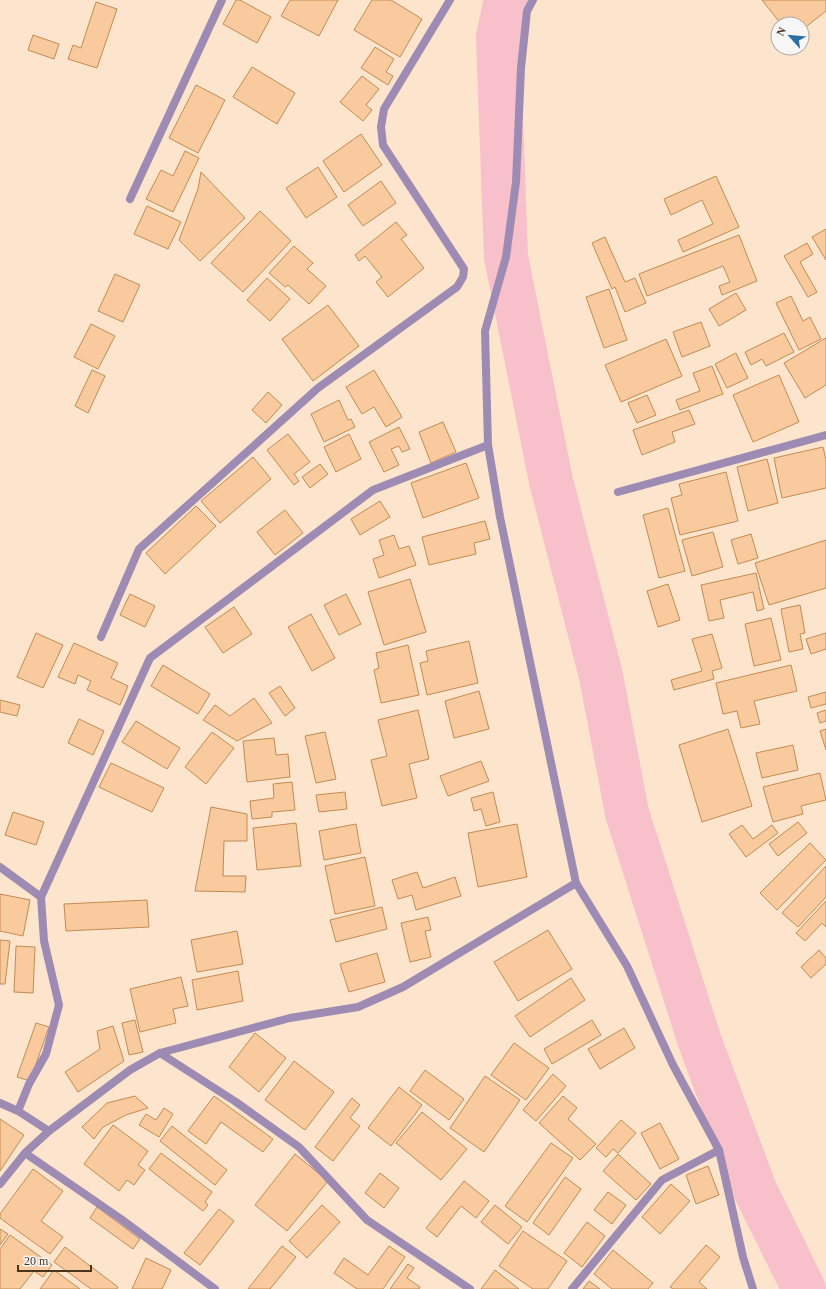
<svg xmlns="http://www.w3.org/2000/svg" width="826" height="1289" viewBox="0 0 826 1289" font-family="'Times New Roman',serif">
  <rect width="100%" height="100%" fill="#fce4cd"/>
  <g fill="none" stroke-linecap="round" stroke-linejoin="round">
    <path stroke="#f7c0ca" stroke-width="44" d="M 506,0 L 498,37 L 506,257 L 551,481 L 601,676 L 627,813 L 699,1039 L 755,1190 L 804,1289"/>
  </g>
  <path fill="#f9ca9d" stroke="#c38c53" d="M 236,0 L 240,0 L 271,17 L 257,43 L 223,24 Z
    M 290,0 L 338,0 L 319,36 L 281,16 Z
    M 372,0 L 391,0 L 422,19 L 400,57 L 354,30 Z
    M 762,0 L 826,0 L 826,11 L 802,30 L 802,24 L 781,24 Z
    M 96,2 L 117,9 L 97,68 L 68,59 L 73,45 L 81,48 Z
    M 33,35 L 59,44 L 54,59 L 28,50 Z
    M 375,47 L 394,59 L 386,72 L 393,76 L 388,85 L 361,68 Z
    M 252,67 L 295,93 L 277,124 L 233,97 Z
    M 362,76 L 379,89 L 366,105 L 372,110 L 363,121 L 340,102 Z
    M 196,85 L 225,100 L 198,153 L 169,138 Z
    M 361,134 L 382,165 L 344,192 L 323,161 Z
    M 185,151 L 199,158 L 173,212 L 146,199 L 161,170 L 173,176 Z
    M 318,167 L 337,197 L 306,218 L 286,188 Z
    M 201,172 L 245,218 L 200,261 L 179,240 L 198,189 Z
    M 716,176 L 739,227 L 683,252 L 678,240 L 713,224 L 702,200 L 671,215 L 664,199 Z
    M 381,181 L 396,203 L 363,226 L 348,205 Z
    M 147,206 L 181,222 L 168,249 L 134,234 Z
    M 260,211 L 291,241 L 243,292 L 211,263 Z
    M 396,222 L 407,235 L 401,239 L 424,268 L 388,297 L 376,282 L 382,277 L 365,256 L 359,261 L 355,255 Z
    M 826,229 L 826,260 L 812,237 Z
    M 739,235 L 757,281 L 722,295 L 719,286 L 730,282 L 723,266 L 647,296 L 639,274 Z
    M 605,237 L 625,282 L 635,278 L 646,303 L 625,312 L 615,287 L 612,289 L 592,243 Z
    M 807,243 L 813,254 L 800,262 L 817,292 L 808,297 L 784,256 Z
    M 294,246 L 313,263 L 307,269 L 326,286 L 309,304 L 288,285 L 285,287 L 269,273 Z
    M 115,274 L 140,285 L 123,322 L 98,311 Z
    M 267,278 L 290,299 L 270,321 L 247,300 Z
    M 609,289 L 627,340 L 604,348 L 586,297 Z
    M 736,293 L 746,310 L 719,326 L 709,309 Z
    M 791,296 L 803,321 L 810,317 L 821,339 L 799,350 L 776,303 Z
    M 328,305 L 359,346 L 313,381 L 282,339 Z
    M 701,322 L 710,346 L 682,357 L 673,332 Z
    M 91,324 L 115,336 L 98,369 L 74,357 Z
    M 784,333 L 794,352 L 766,366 L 762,359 L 751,365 L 745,352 Z
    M 826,338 L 826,385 L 805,398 L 784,363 Z
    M 666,339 L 682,376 L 621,402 L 605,365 Z
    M 736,353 L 748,378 L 727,388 L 715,364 Z
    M 712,366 L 723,394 L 680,410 L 676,400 L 700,391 L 693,373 Z
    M 92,370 L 105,376 L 88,413 L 75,406 Z
    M 374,370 L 402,417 L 386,427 L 374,407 L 362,414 L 346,387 Z
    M 779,375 L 799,422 L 753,442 L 733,395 Z
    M 268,392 L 282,405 L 266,423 L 252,410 Z
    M 647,395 L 656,415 L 637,423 L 628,403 Z
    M 339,400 L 348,420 L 351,419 L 355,427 L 324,442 L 311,414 Z
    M 689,410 L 695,424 L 672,432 L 675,442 L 642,455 L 633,430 Z
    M 443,422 L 456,452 L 431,463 L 419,432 Z
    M 399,427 L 410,449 L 402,452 L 399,446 L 391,449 L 399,465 L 384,472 L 369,442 Z
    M 288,434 L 310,462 L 294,474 L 299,481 L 294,485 L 267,450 Z
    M 349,434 L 361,459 L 336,472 L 324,447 Z
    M 823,447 L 826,460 L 826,488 L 782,498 L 774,458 Z
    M 253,457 L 271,479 L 220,523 L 201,501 Z
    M 767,459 L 778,503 L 748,511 L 737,467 Z
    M 466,463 L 479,498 L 423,518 L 411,483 Z
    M 320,464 L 328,474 L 310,488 L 302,477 Z
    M 726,472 L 738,521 L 680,535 L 671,498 L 682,495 L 679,484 Z
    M 380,501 L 390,517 L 360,535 L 351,519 Z
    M 196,506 L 216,526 L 165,574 L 146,553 Z
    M 668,508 L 685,571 L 659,578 L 643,515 Z
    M 285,510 L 303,533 L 275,555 L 257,532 Z
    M 485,521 L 490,539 L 474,543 L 476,554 L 429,565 L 422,537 Z
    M 713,532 L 723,567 L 692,576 L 682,540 Z
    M 751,534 L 758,558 L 738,564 L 731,540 Z
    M 394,535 L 399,549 L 409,546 L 416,565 L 379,578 L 373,559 L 384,555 L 379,540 Z
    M 826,540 L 826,588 L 769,605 L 755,563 Z
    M 756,573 L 764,609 L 757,611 L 753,592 L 720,600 L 724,618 L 709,621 L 701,585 Z
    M 410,579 L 426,632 L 384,645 L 368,592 Z
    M 668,584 L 680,620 L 658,627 L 647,591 Z
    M 130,594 L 155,606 L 145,627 L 120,615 Z
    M 346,594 L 361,624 L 339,635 L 324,605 Z
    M 800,605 L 805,633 L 800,634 L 803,649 L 789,652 L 781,609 Z
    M 234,607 L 252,634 L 223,653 L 205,627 Z
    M 311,614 L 335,658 L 312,671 L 288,627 Z
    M 771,618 L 781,660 L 754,666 L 745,624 Z
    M 36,633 L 63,645 L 43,688 L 17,677 Z
    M 826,633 L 826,649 L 811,654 L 806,639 Z
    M 712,634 L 722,668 L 712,671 L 714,679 L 674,690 L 671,680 L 702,671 L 692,639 Z
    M 469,641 L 478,683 L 427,695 L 420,663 L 428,661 L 426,651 Z
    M 74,643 L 118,663 L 111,678 L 128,686 L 120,705 L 87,690 L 91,681 L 78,675 L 75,684 L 58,677 Z
    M 408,645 L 419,695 L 381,703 L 374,670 L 379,668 L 376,653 Z
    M 163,665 L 210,694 L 198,714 L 151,686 Z
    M 791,665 L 797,691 L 754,701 L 760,724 L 741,728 L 737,711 L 723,714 L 716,683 Z
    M 280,686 L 295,708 L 285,716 L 269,693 Z
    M 479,691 L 489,729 L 454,738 L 445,701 Z
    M 826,692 L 826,704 L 811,708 L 808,697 Z
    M 254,698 L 272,723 L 237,741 L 203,720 L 215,705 L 230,716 Z
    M 0,700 L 20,705 L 17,716 L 0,712 Z
    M 418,710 L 429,759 L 409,764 L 417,798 L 382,806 L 371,760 L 387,756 L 378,720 Z
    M 826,710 L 826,721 L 820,723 L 817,713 Z
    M 79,719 L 104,731 L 93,755 L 68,743 Z
    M 136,721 L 180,748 L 167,769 L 122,742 Z
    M 728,729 L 752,806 L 702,822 L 679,745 Z
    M 826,729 L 826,750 L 820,731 Z
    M 212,732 L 234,748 L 206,784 L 185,767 Z
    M 325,732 L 336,779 L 316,783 L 305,736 Z
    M 274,738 L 276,755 L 288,754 L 290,777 L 247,782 L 243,741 Z
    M 793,745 L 798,770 L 762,778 L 756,753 Z
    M 481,761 L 489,781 L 448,796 L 440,776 Z
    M 111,763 L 164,788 L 152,812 L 99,787 Z
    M 820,773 L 826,800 L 801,806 L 803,814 L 773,822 L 763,787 Z
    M 292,782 L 295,810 L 272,812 L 272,817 L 252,819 L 250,801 L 274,798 L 273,784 Z
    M 345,792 L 347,809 L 319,812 L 316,795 Z
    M 493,792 L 500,822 L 486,826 L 481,809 L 474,811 L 471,798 Z
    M 211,807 L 247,814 L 247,841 L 224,841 L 223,876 L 246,876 L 245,892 L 195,891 Z
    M 13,812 L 44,822 L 36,845 L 5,835 Z
    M 798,822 L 807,833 L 778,856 L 769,844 Z
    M 296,823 L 301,866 L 257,870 L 253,828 Z
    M 356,824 L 361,853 L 324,860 L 319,831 Z
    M 517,824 L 527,877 L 478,887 L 468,833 Z
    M 742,825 L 753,839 L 772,825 L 778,833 L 746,857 L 729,834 Z
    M 810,843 L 826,860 L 777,910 L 760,893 Z
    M 365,857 L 375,906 L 335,914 L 325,866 Z
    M 826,866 L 826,897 L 798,927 L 782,913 Z
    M 417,872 L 423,888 L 455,877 L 461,896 L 416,910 L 412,895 L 398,899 L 392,880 Z
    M 0,894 L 30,900 L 23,936 L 0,931 Z
    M 147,900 L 149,927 L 66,931 L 64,904 Z
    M 826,901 L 826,927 L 822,923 L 805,941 L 796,933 Z
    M 382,907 L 387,929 L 336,942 L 330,920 Z
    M 428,917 L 431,930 L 425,931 L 431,957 L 410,962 L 401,923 Z
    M 548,930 L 572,969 L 518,1001 L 494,962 Z
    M 237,931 L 243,964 L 197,972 L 191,940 Z
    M 0,940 L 10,941 L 5,984 L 0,984 Z
    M 16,946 L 35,947 L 33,993 L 14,992 Z
    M 819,950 L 826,958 L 826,964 L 811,978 L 801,967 Z
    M 377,953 L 385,982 L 349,992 L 340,964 Z
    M 238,971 L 243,1001 L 197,1010 L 192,980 Z
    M 181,977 L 188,1006 L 173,1009 L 176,1023 L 140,1032 L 130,989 Z
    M 571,978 L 585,1000 L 530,1037 L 515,1016 Z
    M 135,1020 L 143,1052 L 129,1055 L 122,1023 Z
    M 592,1020 L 601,1035 L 552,1064 L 544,1049 Z
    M 36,1023 L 49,1027 L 30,1081 L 17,1077 Z
    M 113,1026 L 124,1061 L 78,1092 L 65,1072 L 100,1049 L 97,1031 Z
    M 624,1028 L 635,1048 L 600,1069 L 588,1049 Z
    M 255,1033 L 286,1058 L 259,1092 L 229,1067 Z
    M 514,1043 L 549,1068 L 526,1100 L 491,1075 Z
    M 294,1061 L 334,1092 L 305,1130 L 265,1100 Z
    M 425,1070 L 464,1099 L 449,1120 L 410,1091 Z
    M 553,1074 L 566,1086 L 536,1121 L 523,1110 Z
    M 485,1076 L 520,1100 L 484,1152 L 450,1128 Z
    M 399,1087 L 422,1105 L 391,1146 L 368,1128 Z
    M 135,1096 L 148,1108 L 126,1115 L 103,1127 L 94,1139 L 82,1127 L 107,1103 Z
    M 214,1096 L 273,1139 L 263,1152 L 221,1122 L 206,1144 L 188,1131 Z
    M 563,1096 L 577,1108 L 568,1119 L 596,1144 L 580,1160 L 539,1123 Z
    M 352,1098 L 360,1105 L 350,1118 L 360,1126 L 333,1161 L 315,1147 Z
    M 164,1108 L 173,1114 L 159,1137 L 139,1125 L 146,1114 L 156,1120 Z
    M 422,1112 L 467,1149 L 441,1180 L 396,1143 Z
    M 0,1119 L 24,1135 L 0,1171 Z
    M 621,1120 L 636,1133 L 618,1153 L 613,1149 L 606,1157 L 596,1148 Z
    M 660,1123 L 679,1159 L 660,1169 L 641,1133 Z
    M 113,1125 L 148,1151 L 138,1165 L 145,1170 L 134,1185 L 127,1180 L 119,1191 L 84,1164 Z
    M 172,1126 L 227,1170 L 215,1185 L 160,1141 Z
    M 551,1143 L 573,1158 L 527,1222 L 505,1206 Z
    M 161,1153 L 212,1192 L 205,1202 L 208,1205 L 203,1211 L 149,1169 Z
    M 295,1154 L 328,1181 L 287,1231 L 255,1205 Z
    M 618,1154 L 651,1184 L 636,1200 L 603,1171 Z
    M 708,1166 L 719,1195 L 696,1204 L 686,1175 Z
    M 33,1169 L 63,1191 L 41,1221 L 63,1237 L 50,1254 L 0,1218 L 0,1214 Z
    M 380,1173 L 399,1188 L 384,1208 L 365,1193 Z
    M 565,1177 L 581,1189 L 549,1235 L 533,1223 Z
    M 464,1181 L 489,1201 L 476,1218 L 461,1206 L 437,1237 L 426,1228 Z
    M 671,1184 L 690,1201 L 660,1234 L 642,1217 Z
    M 608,1192 L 626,1205 L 612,1224 L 594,1210 Z
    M 322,1205 L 340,1222 L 307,1258 L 289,1241 Z
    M 495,1205 L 522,1227 L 508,1244 L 481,1222 Z
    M 97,1207 L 140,1239 L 133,1249 L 90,1218 Z
    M 219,1209 L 234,1221 L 200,1265 L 184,1253 Z
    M 587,1222 L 605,1236 L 582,1267 L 564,1253 Z
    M 0,1229 L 8,1234 L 0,1245 Z
    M 523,1231 L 567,1261 L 548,1289 L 533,1289 L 499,1266 Z
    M 10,1235 L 52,1265 L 43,1277 L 34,1271 L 20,1289 L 0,1289 L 0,1249 Z
    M 706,1245 L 720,1257 L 699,1282 L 707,1289 L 673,1289 L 670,1287 Z
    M 282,1246 L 296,1257 L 270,1289 L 248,1289 Z
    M 389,1246 L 405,1257 L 383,1289 L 357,1289 L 334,1273 L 344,1258 L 368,1275 Z
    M 65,1247 L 118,1287 L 117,1289 L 91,1289 L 54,1262 Z
    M 613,1250 L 653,1283 L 648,1289 L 612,1289 L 594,1274 Z
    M 146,1258 L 171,1270 L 162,1289 L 132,1289 Z
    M 408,1264 L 414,1268 L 407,1278 L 420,1287 L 419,1289 L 390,1289 Z
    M 54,1270 L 80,1289 L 40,1289 Z
    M 495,1270 L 519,1289 L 481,1289 Z
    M 589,1281 L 600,1289 L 583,1289 Z"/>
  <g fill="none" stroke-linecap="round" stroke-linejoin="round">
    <path stroke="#9d8bb4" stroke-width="8" d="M 130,199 L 222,0
      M 618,492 L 826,435
      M 101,637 L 139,549 L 318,388 L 457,287 L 463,277 L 464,269 L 383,145 L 381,127 L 384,109 L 450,0
      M 0,867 L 41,897
      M 160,1053 L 236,1102 L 299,1147 L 367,1220 L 470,1289
      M 0,1103 L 18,1111 L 49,1131
      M 18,1111 L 29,1084 L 46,1054 L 59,1005 L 44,941 L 41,897 L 150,658 L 373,490 L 488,445
      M 25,1153 L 121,1219 L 215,1289
      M 0,1184 L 25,1153 L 49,1131 L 130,1070 L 160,1053 L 290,1018 L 358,1007 L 403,987 L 576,883
      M 572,1289 L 662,1180 L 719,1150"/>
    <path stroke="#9d8bb4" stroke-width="8" d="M 533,0 L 527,11 L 521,68 L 516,182 L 506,257 L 485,331 L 488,445 L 500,517 L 576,883 L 627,966 L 673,1065 L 719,1150 L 743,1257 L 753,1289"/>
  </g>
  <g transform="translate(790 36) rotate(297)"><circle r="19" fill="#f6f6f6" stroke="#b2a99f"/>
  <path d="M0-3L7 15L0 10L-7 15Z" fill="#2a6fa4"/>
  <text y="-6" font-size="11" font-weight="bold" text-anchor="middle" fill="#4d351d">N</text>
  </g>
  <path d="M18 1265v6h73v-6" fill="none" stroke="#4d351d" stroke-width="2"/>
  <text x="24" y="1265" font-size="12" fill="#4d351d" stroke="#f6f6f6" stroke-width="3" paint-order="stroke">20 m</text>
</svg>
